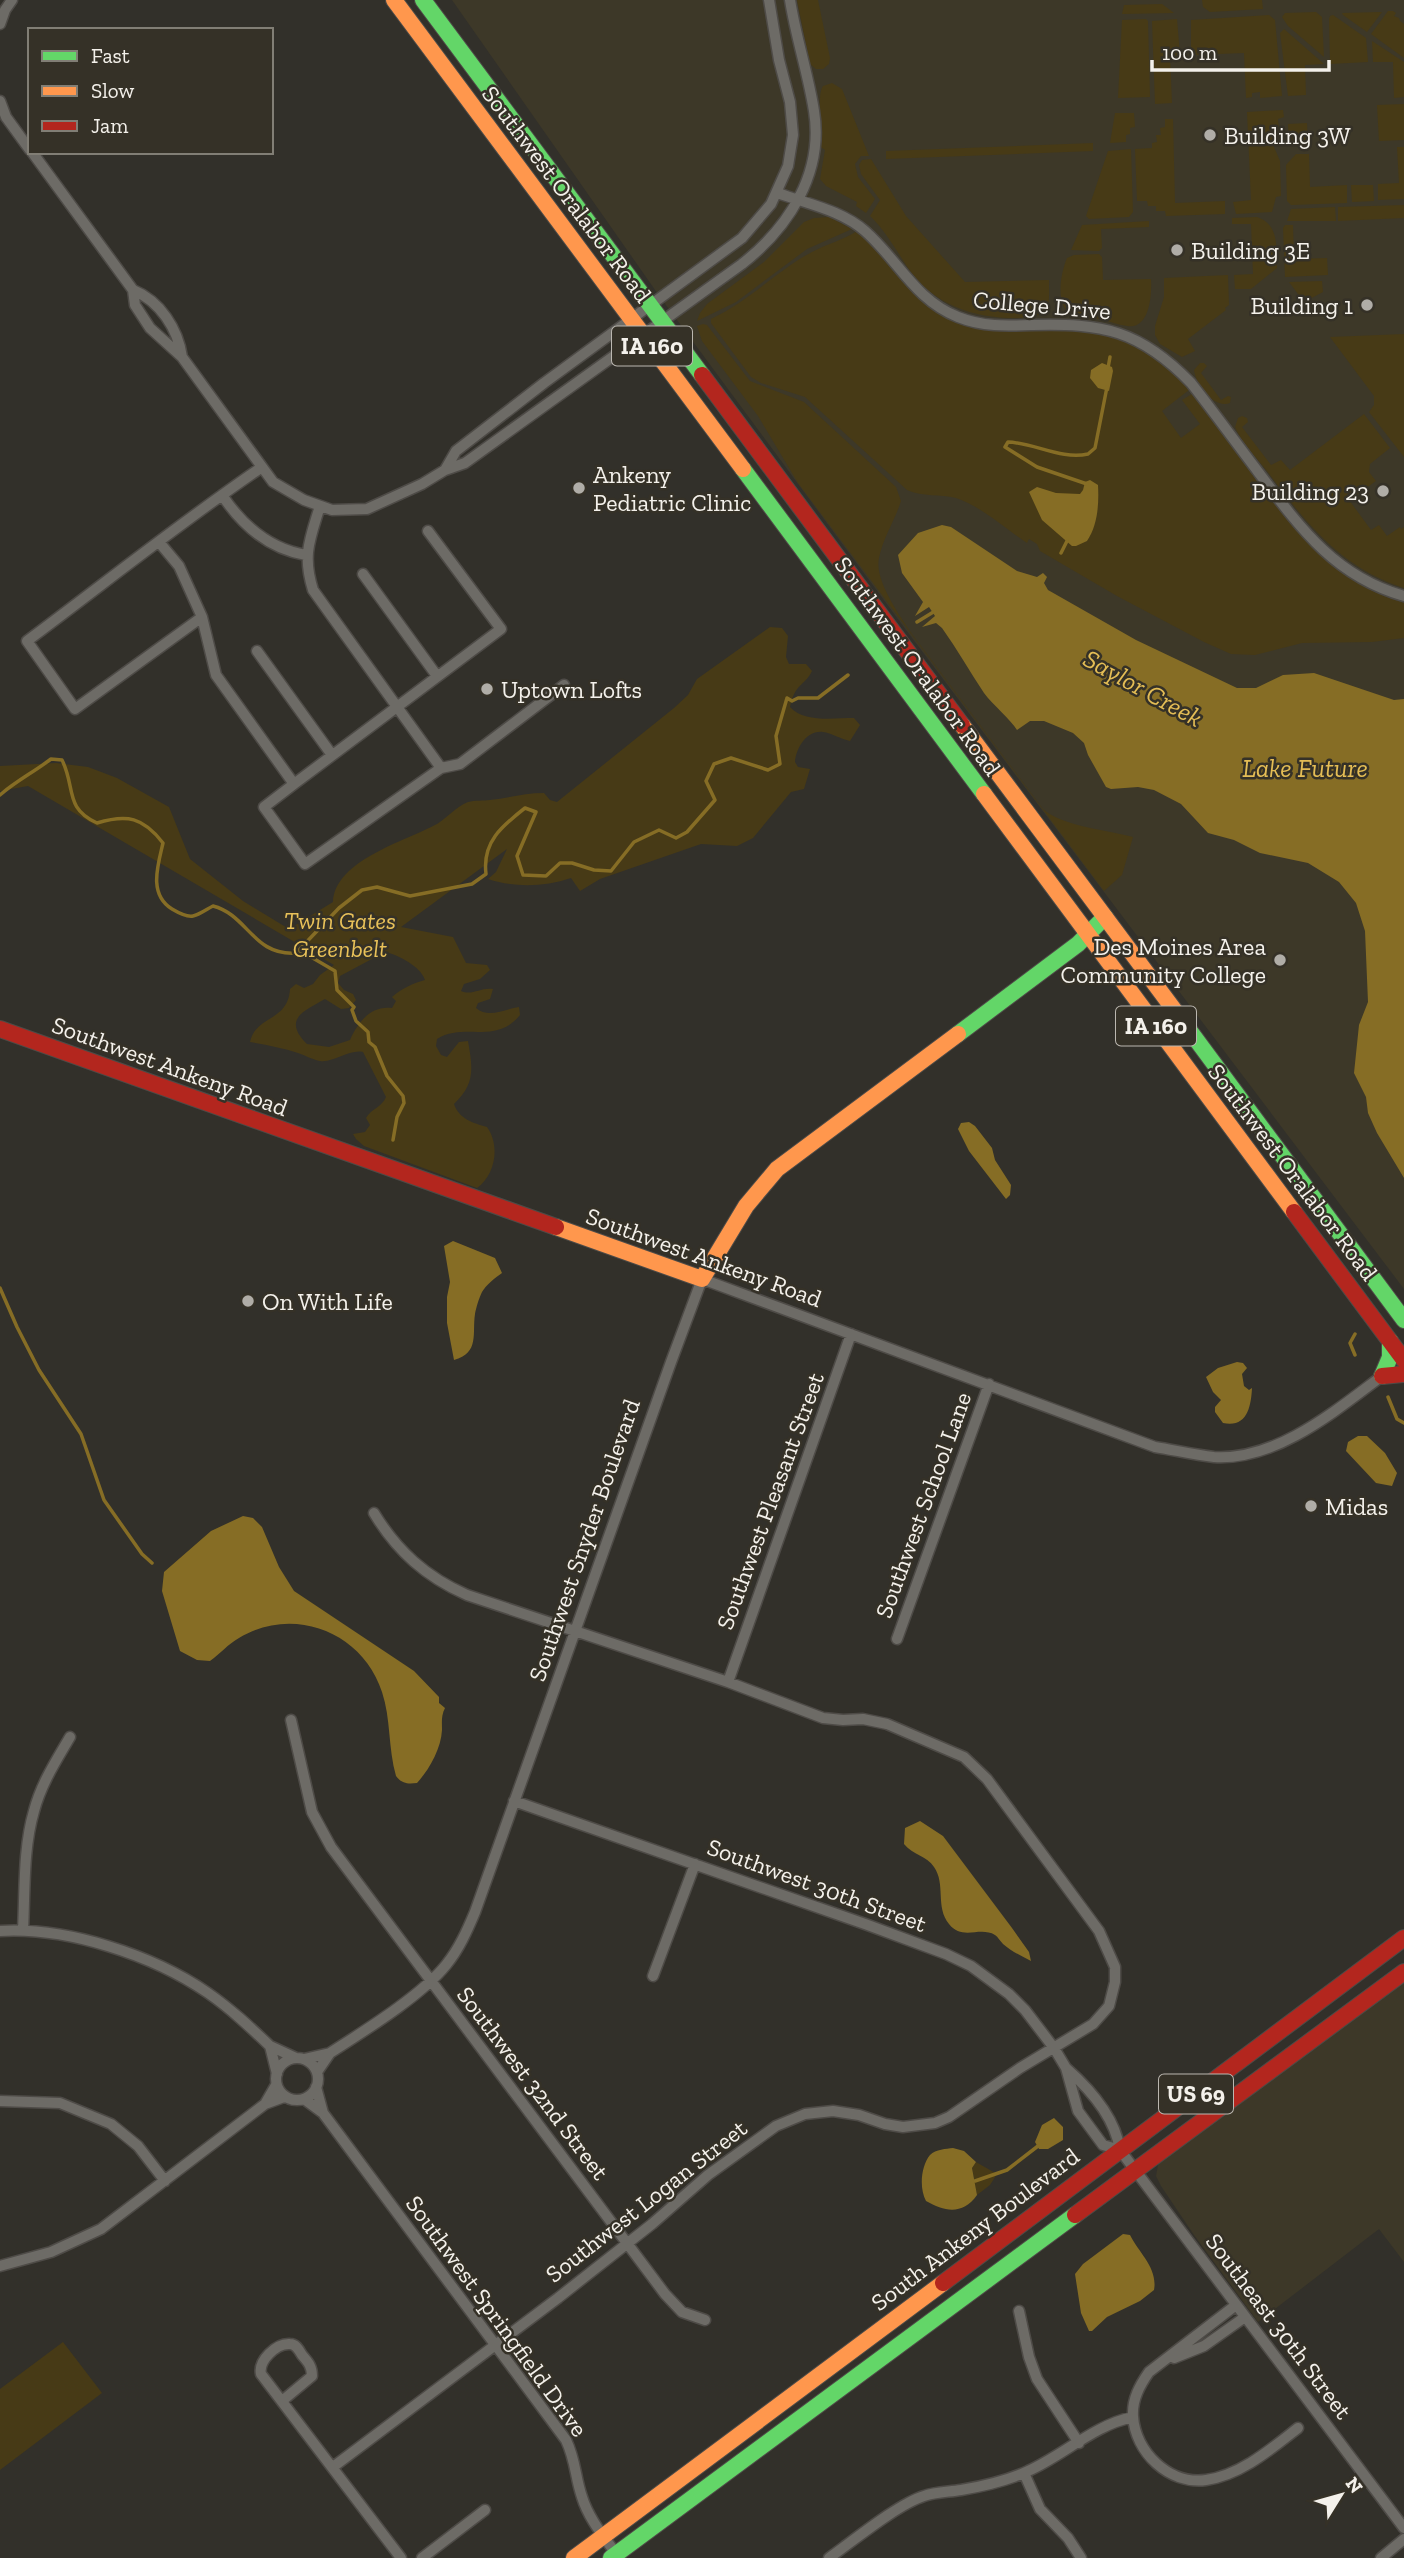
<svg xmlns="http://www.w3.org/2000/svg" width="1404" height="2558" viewBox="0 0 1404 2558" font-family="'Zilla Slab',serif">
  <rect width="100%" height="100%" fill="#32302a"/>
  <path fill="#3d3828" d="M 452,0 L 1404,0 L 1404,1289 L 906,630 L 660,297 Z
    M 1404,1980 L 1404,2262 L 1379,2229 L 1258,2322 L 1194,2235 L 1161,2186 L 1156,2176 L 1158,2165 L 1164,2158 Z"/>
  <path fill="#473a16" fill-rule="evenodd" d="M 797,0 L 818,0 L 830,58 L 829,64 L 823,69 L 816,69 L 810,64 Z
    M 1202,0 L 1262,0 L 1263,9 L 1210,12 L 1203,7 Z
    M 1162,4 L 1174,13 L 1122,14 L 1124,5 Z
    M 1388,11 L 1393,11 L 1396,13 L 1394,16 L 1399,18 L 1400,21 L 1404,24 L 1404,58 L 1371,34 Z
    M 1316,12 L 1322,17 L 1324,57 L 1288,26 L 1282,17 L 1285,13 Z
    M 1382,12 L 1367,32 L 1343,15 L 1342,13 Z
    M 1269,15 L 1275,20 L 1282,96 L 1260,98 L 1260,92 L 1252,93 L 1252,97 L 1246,98 L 1244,53 L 1193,55 L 1191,52 L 1191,20 Z
    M 1333,15 L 1366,38 L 1368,62 L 1330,64 L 1329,19 L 1330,16 Z
    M 1177,19 L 1180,55 L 1170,56 L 1172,103 L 1155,104 L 1152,21 Z
    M 1122,20 L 1146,19 L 1148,21 L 1150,97 L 1118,98 Z
    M 1284,29 L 1324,64 L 1305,65 L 1306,95 L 1288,96 L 1280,33 Z
    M 1372,41 L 1404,62 L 1404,97 L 1394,98 L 1393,62 L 1373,62 Z
    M 832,83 L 842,89 L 869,156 L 861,156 L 855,164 L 858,177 L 875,199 L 866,213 L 856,206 L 857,202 L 826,186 L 820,179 L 825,150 L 821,147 C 823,132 816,96 823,86 Z
    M 1404,104 L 1404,140 L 1379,141 L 1377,105 Z
    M 1283,110 L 1284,117 L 1278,119 L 1279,131 L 1273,131 L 1274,147 L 1280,161 L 1281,196 L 1276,197 L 1272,212 L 1236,214 L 1233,202 L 1251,200 L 1247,112 Z
    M 1115,113 L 1134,113 L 1135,127 L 1130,128 L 1130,134 L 1126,135 L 1126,142 L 1110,143 Z
    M 1165,119 L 1173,119 L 1175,203 L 1225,201 L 1225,214 L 1166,216 L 1165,211 L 1156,211 L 1156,206 L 1148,206 L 1147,201 L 1137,201 L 1135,149 L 1152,148 L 1152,143 L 1157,142 L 1156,135 L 1161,135 L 1160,128 L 1165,127 Z
    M 1307,123 L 1308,145 L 1295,146 L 1289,141 L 1288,124 Z
    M 1093,143 L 1093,151 L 886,159 L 886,151 Z
    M 1397,147 L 1404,147 L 1404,199 L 1378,200 L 1378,184 L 1399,183 Z
    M 1131,149 L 1133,212 L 1129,217 L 1089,219 L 1086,216 L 1108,151 Z
    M 1296,154 L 1309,154 L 1310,187 L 1347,185 L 1347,203 L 1291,205 L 1287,201 L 1286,165 Z
    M 871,159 L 906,216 L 965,282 L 1049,280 C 1049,308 1052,316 1020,318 C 976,319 934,306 908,268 C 896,250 885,230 870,216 L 880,200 L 861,174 L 859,165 L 862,160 Z
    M 1351,185 L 1373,185 L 1374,201 L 1352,202 Z
    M 1404,205 L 1404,218 L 1338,221 L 1338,207 Z
    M 1335,207 L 1336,221 L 1287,221 L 1291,209 Z
    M 829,217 L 852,229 L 807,249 L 736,302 L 697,321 L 700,313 L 707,304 L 764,262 L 804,222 L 814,218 Z
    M 1257,217 C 1280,225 1276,248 1277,268 L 1251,289 L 1235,289 L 1234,275 L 1253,274 L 1251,224 L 1232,224 L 1232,218 Z
    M 1149,221 L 1149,227 L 1101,229 L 1102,248 L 1099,251 L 1071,250 L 1082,225 Z
    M 1285,225 L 1293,225 L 1294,259 L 1327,258 L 1328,275 L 1285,277 L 1283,228 Z
    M 857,231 C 891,260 910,304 954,321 C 1000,338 1035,324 1080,329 C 1123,334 1162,356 1189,390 L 1162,411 L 1181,438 L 1200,424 L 1182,400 L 1192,394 C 1214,423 1236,452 1257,481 C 1299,536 1334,582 1404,603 L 1404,638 L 1372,642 L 1302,643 L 1255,655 L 1231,654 L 1204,642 L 1117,596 L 1040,551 L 1037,544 L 1029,539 L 1027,543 C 1006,529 979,505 956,498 C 940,494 923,497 907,490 L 805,397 L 761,383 L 751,377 L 711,323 L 711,319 C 750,301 776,271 812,252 C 827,244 843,240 857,231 Z
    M 1099,254 L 1102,257 L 1103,280 L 1151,279 C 1152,294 1150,330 1127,326 C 1118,325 1109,321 1100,319 C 1091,317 1080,318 1072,315 C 1054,306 1061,272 1067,258 L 1074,255 Z
    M 1228,275 L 1229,305 L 1225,308 L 1226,310 L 1188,339 L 1195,351 L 1182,357 L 1160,344 L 1155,335 L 1155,326 L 1164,297 L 1164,278 Z
    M 1322,281 L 1323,292 L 1304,302 L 1289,282 Z
    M 703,324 L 707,325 L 750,381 L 804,402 L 896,487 L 901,501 C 895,520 883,538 879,558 C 874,580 900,616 912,634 L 1043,809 C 1061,826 1107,830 1133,837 L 1122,875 L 1104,891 L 798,483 L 758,416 L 702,341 L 697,326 Z
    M 1404,334 L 1404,457 L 1369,412 L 1374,405 L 1374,396 L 1330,337 Z
    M 1200,363 L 1204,363 L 1207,366 L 1201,373 L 1221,400 L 1228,396 L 1231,397 L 1230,403 C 1214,409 1196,385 1194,370 Z
    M 1364,414 L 1390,448 L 1370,464 L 1369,472 L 1376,481 L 1349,500 L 1371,530 L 1379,525 L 1387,536 L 1400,527 L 1401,529 L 1404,527 L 1404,588 C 1341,568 1305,522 1267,471 C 1256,457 1242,443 1235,427 L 1238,418 L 1242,416 L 1247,418 L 1248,422 L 1242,427 L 1271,465 L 1281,460 L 1290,470 Z
    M 770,627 L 782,628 L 788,636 L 786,657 L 789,664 L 806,664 L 812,671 C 804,687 795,683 790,707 C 804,723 834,718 854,718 L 860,725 L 850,741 C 841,739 831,733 823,732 C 806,730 796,749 795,762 L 798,767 L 810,769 L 804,789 L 791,792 L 753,838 L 737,846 L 701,844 L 600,879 L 580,891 L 571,878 C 544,887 515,888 488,879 L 496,872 L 507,849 L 401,927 L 453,937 L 466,963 L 487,965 L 490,970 L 480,979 L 464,984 L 461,991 C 472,996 481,987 493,989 L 490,999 L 478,1003 L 476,1008 C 489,1019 504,1009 519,1007 L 520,1015 C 496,1045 464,1022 437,1039 L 436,1046 L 441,1055 L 447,1057 L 459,1042 L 468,1041 C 473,1069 475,1084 454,1104 C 459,1119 473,1123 487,1127 C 500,1145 496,1174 477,1188 L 364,1146 L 356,1139 L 353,1134 L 365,1132 L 370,1125 L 366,1118 C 371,1109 382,1107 386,1097 L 363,1052 C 349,1049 334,1063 320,1061 C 313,1060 305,1055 298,1053 C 283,1048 266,1045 250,1042 C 256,1015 288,1022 290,989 L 296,984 L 304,988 L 313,984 L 320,975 L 334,965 L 28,786 L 0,791 L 0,766 L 56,763 L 88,767 L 117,778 L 169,807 L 190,859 L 243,901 L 289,929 L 333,902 C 335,860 406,841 437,824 C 448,817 456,807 468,802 C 475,800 483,801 490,800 C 508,798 525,793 544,793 L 550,800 L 557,802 L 674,708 L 688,695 L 697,679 ZM 385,952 C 399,955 421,967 425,980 C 411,984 403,988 392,997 L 396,1001 L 392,1008 C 371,1005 358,1022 350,1040 L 329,1047 L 307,1044 C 282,1019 304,1011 325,999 L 341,1009 L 349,1008 L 356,1000 L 353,994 L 344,990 L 338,983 L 340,976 Z
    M 976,2162 L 997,2174 L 990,2185 L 977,2195 L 972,2168 Z
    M 63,2342 L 102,2393 L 0,2470 L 0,2389 Z"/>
  <path fill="#866d25" d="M 1102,363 L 1112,367 L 1113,371 L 1109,391 L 1098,388 L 1090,378 L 1091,370 Z
    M 1090,480 L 1098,485 C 1099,503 1098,525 1087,541 L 1076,546 L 1072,546 L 1042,520 L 1029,492 L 1037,487 L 1056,493 L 1080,494 L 1083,490 L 1085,482 Z
    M 942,525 L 951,527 L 1017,571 L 1037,577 L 1043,573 L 1047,577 L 1044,583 L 1048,590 L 1136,640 L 1237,688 L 1256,688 L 1283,675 L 1314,673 L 1394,700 L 1404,699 L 1404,1178 L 1377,1133 L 1368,1113 L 1366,1097 L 1354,1073 L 1359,1025 L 1368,1002 L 1365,931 L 1356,903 L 1339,882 L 1308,863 L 1260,853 L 1234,840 L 1208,833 L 1181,804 L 1154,790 L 1138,787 L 1111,789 L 1106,787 L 1088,755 L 1084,743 L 1073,733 L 1044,721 L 1030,721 L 1017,730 C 1011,720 993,705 984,693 C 970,672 957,649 942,628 L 936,623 L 922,627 L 935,616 L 929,607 L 915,616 L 923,602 L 902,573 L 898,555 L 918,533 Z
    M 969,1122 L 975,1126 L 992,1148 L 995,1160 L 1011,1185 L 1010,1195 L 1006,1199 L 969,1151 L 958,1129 L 961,1123 Z
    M 453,1241 L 495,1258 L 502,1273 C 495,1278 486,1285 482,1292 C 479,1298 476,1308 475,1314 C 472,1333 480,1353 454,1360 L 447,1323 L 447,1297 L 450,1282 L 444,1246 Z
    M 1237,1362 L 1243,1363 L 1247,1368 L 1242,1374 L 1244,1386 L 1249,1390 L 1252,1388 C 1251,1407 1247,1428 1223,1423 L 1215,1412 L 1215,1407 L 1221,1400 L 1213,1392 L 1206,1377 L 1218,1368 Z
    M 1358,1436 L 1367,1436 L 1385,1453 L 1397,1473 L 1392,1486 L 1376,1483 L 1346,1451 L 1348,1442 Z
    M 243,1516 L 253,1518 L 262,1527 L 279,1567 L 294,1591 L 414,1671 L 439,1697 L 439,1703 L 445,1708 C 441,1716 442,1722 442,1730 C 441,1749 429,1770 417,1783 C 408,1784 402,1784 396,1776 C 388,1748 391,1719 382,1692 C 363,1632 293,1605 239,1638 C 228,1644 220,1654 210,1661 L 197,1660 L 180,1651 L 162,1591 L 164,1572 L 211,1531 Z
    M 920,1821 L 943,1836 L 1012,1928 L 1029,1952 L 1031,1961 C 1021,1956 1011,1951 1003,1944 C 1000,1941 998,1937 995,1935 C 980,1926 962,1941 949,1924 C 935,1907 946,1884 934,1867 C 927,1856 913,1855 904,1844 L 905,1828 Z
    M 1054,2118 L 1063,2127 L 1063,2140 L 1048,2149 L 1039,2149 L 1035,2142 L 1042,2125 Z
    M 953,2148 L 964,2151 L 976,2162 L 972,2168 L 977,2195 C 963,2215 945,2212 926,2201 C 919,2188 921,2166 930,2155 C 936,2149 946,2149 953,2148 Z
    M 1123,2234 L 1130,2235 C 1139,2253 1158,2268 1154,2290 L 1140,2301 L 1107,2317 L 1092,2331 L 1089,2331 L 1081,2313 L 1075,2274 L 1083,2264 Z"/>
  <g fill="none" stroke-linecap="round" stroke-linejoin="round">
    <path stroke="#866d25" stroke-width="3.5" d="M 1108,368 L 1110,357
      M 1087,484 L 1037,467 L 1005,447 L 1008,442 C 1035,443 1061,460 1088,454 L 1095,448 L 1107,387
      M 1061,553 L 1067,541
      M 917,622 L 935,611
      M 0,795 C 16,781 34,772 51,759 L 62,760 C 76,788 64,808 97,823 C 127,814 143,817 163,843 C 158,865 148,894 172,909 C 177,912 187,917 193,916 C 199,915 207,909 213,906 C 248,915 253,956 296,953 L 339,908 L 362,890 L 377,887 L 410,896 L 472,884 L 486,874 C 482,842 502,826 525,808 L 536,812 L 517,856 L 523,875 L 546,876 L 560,863 L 572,863 L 594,870 L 611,871 L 634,842 L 659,830 L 676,838 L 687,832 L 715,800 L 706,781 L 714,764 L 731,758 L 768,770 L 780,764 L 776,736 L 787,698 L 792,701 L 798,698 L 818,698 L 848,675
      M 299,950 L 335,971 L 337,990 L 354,1007 L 352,1010 L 356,1021 L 368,1032 L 369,1042 L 375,1047 L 387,1076 L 403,1096 L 404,1103 L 397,1117 L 393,1140
      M 0,1288 L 17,1327 L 39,1370 L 81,1434 L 104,1500 L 142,1554 L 152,1563
      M 1355,1355 L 1350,1343 L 1355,1334
      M 1388,1397 L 1397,1419 L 1404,1423
      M 975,2181 L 1007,2170 L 1038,2146"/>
    <defs>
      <path id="street" d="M 0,24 L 5,10 L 12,0
        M 0,101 L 6,117 L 30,150
        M 32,152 L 133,290 L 135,305 L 150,328 L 182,357 L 273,482 L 304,500 L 332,510 L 367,509 L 422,484 L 445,470 L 465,463 L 742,264 C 789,227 824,173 814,111 C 808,73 796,38 790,0
        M 778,193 C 807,204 841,210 865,231 C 898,260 915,300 958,317 C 983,327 1006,326 1032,325 C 1102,323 1140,330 1191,383 C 1213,411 1234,440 1256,469 C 1298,525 1333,576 1404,596
        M 133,290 C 160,301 178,329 182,357
        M 445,470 L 456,451 L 544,383 L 742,238 L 771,204 L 788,166 L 793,135 L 790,102 L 779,60 L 769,0
        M 222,495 C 242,525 269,549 306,555
        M 159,542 L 179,566 L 202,617 L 75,709 L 27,641 C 105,583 181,522 262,467
        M 363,574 L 437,676
        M 202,617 L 216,675 L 294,784 L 264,807 L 305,864 L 441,768 L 313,590 C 302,555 310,539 320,506
        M 257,651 L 332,755
        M 441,768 L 460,764 L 564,685
        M 294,784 L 501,629 L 428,531
        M 897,1639 L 989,1384
        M 728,1682 L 851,1334
        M 291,1720 L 312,1812 L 331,1847 L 665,2294 L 682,2312 L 705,2320
        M 514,1801 L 865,1924 L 946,1954 L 971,1966 L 1009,1994 L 1025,2010 L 1054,2048 L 1066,2068 L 1078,2111 L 1103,2145 L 1120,2150
        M 23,1930 C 25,1891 23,1848 34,1811 C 41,1784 56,1761 70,1737
        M 0,1931 C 67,1927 153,1955 208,1993 C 231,2009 250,2027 270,2046
        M 653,1976 L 695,1864
        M 330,2053 C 364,2031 421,1996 446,1965 C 459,1949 467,1931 475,1912 L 671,1362 L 702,1279 L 1155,1447 C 1174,1450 1194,1455 1214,1457 C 1276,1461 1335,1411 1382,1376
        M276 2079a21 21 0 1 1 42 0a21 21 0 1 1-42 0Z
        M 304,2059 L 330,2053 L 317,2072
        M 1066,2068 C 1090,2089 1115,2117 1120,2150 L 1404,2528
        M 277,2074 L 270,2046 L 296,2058
        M 276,2085 L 265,2104 L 284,2097
        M 304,2099 L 323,2113 L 316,2087
        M 0,2101 L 60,2103 L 111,2124 L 138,2146 L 165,2181
        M 323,2113 L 566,2440 C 576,2461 575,2477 582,2497 C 589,2520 606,2539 619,2558
        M 0,2266 L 51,2252 L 101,2229 L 265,2104
        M 1236,2305 L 1149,2372 C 1140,2385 1132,2399 1133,2416 C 1135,2452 1169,2485 1206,2480 C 1241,2475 1271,2449 1298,2428
        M 1019,2311 L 1029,2357 L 1037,2379 L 1079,2443
        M 1174,2358 L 1204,2346 L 1245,2317
        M 282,2401 L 312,2376 C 312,2366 308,2362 302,2355 C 299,2350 296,2344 290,2344 C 276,2343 258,2361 261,2374 L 401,2558
        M 333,2467 L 558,2298 L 652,2224 L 708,2175 L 776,2126 L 805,2114 L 833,2111 L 859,2115 L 885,2124 L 903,2127 L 935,2123 L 949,2117 L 1020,2068 L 1093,2024 L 1109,2006 L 1115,1982 L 1115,1967 L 1099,1931 L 987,1779 L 964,1757 L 887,1724 L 863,1719 L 843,1720 L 823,1718 L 728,1682 L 467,1595 C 426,1577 397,1551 374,1513
        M 1024,2473 L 1040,2509 L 1068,2538 L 1081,2558
        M 422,2558 L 485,2510
        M 829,2558 C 853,2541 898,2504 924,2496 C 935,2492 949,2492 961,2490 C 984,2486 1007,2481 1028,2471 C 1064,2455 1094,2425 1133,2417
        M 1381,2558 L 1404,2539"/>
      <path id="fast" d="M 423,0 L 702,375
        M 743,469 L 984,794
        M 1178,1015 L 1404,1320
        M 958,1034 L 1078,944 L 1105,917
        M 1382,1376 L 1390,1357 L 1390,1341
        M 611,2558 L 1075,2215"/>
      <path id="slow" d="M 394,0 L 743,469
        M 962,725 L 1178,1015
        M 984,794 L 1294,1212
        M 556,1227 L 702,1279 L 746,1206 L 777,1169 L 958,1034
        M 574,2558 L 943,2283"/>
      <path id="jam" d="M 702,375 L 962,725
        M 0,1029 L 556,1227
        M 1294,1212 L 1404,1360
        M 1382,1376 L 1404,1374
        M 1075,2215 L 1404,1972
        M 943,2283 L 1404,1938"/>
    </defs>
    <use href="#street" stroke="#4e4b47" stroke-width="13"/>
    <use href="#fast" stroke="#4e4b47" stroke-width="18"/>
    <use href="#slow" stroke="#4e4b47" stroke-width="18"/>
    <use href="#jam" stroke="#4e4b47" stroke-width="18"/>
    <use href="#street" stroke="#6d6b66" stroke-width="10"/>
    <use href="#fast" stroke="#63d668" stroke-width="16"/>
    <use href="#slow" stroke="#ff974d" stroke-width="16"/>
    <use href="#jam" stroke="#b3261e" stroke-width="16"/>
  </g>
  <g fill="#b0ada7" stroke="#353127" stroke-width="2.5">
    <circle cx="1210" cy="135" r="7"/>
    <circle cx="1177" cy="250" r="7"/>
    <circle cx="1367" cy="305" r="7"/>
    <circle cx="579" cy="488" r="7"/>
    <circle cx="1383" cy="491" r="7"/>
    <circle cx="487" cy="689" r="7"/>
    <circle cx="1280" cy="960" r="7"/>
    <circle cx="248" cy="1301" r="7"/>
    <circle cx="1311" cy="1506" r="7"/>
  </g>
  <g text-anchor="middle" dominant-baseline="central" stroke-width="5" stroke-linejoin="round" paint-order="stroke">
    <g fill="#353127" stroke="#bbb7b0" stroke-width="2">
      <rect x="612" y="326.5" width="80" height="39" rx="5"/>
      <rect x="1116" y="1006.5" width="80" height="39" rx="5"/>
      <rect x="1159" y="2074.5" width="74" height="39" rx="5"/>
    </g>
    <g font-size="23" font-weight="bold" fill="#f4f1eb">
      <text x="652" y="346">IA 160</text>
      <text x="1156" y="1026">IA 160</text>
      <text x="1196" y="2094">US 69</text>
    </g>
    <g font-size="24" fill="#f4f1eb" stroke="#353127" text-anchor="start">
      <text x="1224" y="135">Building 3W</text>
      <text x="1191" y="250">Building 3E</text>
      <text x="1353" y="305" text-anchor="end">Building 1</text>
      <text x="593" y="474">Ankeny<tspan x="593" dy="28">Pediatric Clinic</tspan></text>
      <text x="1369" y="491" text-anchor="end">Building 23</text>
      <text x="501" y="689">Uptown Lofts</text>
      <text x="1266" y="946" text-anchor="end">Des Moines Area<tspan x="1266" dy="28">Community College</tspan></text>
      <text x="262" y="1301">On With Life</text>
      <text x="1325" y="1506">Midas</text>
    </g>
    <g font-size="24" fill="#f4f1eb" stroke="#353127">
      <text transform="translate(567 194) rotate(53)">Southwest Oralabor Road</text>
      <text transform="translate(1042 305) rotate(5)">College Drive</text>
      <text transform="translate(918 666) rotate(54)">Southwest Oralabor Road</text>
      <text transform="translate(170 1066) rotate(20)">Southwest Ankeny Road</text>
      <text transform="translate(1293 1172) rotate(53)">Southwest Oralabor Road</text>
      <text transform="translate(704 1257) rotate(20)">Southwest Ankeny Road</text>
      <text transform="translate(770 1501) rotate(-70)">Southwest Pleasant Street</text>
      <text transform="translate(923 1505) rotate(-70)">Southwest School Lane</text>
      <text transform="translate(584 1540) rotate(-71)">Southwest Snyder Boulevard</text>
      <text transform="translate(817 1885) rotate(20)">Southwest 30th Street</text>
      <text transform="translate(533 2083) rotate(53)">Southwest 32nd Street</text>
      <text transform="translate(646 2201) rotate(-38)">Southwest Logan Street</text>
      <text transform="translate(975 2229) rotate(-37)">South Ankeny Boulevard</text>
      <text transform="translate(497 2316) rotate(54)">Southwest Springfield Drive</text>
      <text transform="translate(1279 2326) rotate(53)">Southeast 30th Street</text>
    </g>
    <g font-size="24" font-style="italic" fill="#e8c159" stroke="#353127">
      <text x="340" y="920">Twin Gates<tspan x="340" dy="28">Greenbelt</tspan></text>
    </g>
    <g font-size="26" font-style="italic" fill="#e4bd55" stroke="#353127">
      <text transform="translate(1143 688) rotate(29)">Saylor Creek</text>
      <text x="1305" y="768">Lake Future</text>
    </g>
  </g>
  <rect x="28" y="28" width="245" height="126" fill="#353127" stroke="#817e75" stroke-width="2"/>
  <rect x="42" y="51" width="35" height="10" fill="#63d668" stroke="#817e75" stroke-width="2"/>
  <text x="91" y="63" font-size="21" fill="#f4f1eb">Fast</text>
  <rect x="42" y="86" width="35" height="10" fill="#ff974d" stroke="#817e75" stroke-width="2"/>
  <text x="91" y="98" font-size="21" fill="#f4f1eb">Slow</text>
  <rect x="42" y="121" width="35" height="10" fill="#b3261e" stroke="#817e75" stroke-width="2"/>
  <text x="91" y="133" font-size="21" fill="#f4f1eb">Jam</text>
  <g transform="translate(1341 2495) rotate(53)" stroke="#353127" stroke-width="5" paint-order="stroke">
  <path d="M0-5L12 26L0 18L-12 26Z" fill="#f4f1eb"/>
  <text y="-10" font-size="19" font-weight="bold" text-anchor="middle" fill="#f4f1eb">N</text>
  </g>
  <path d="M1152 60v10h177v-10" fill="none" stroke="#f4f1eb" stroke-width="3.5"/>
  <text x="1162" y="60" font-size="21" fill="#f4f1eb" stroke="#353127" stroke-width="5" paint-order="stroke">100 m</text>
</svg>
